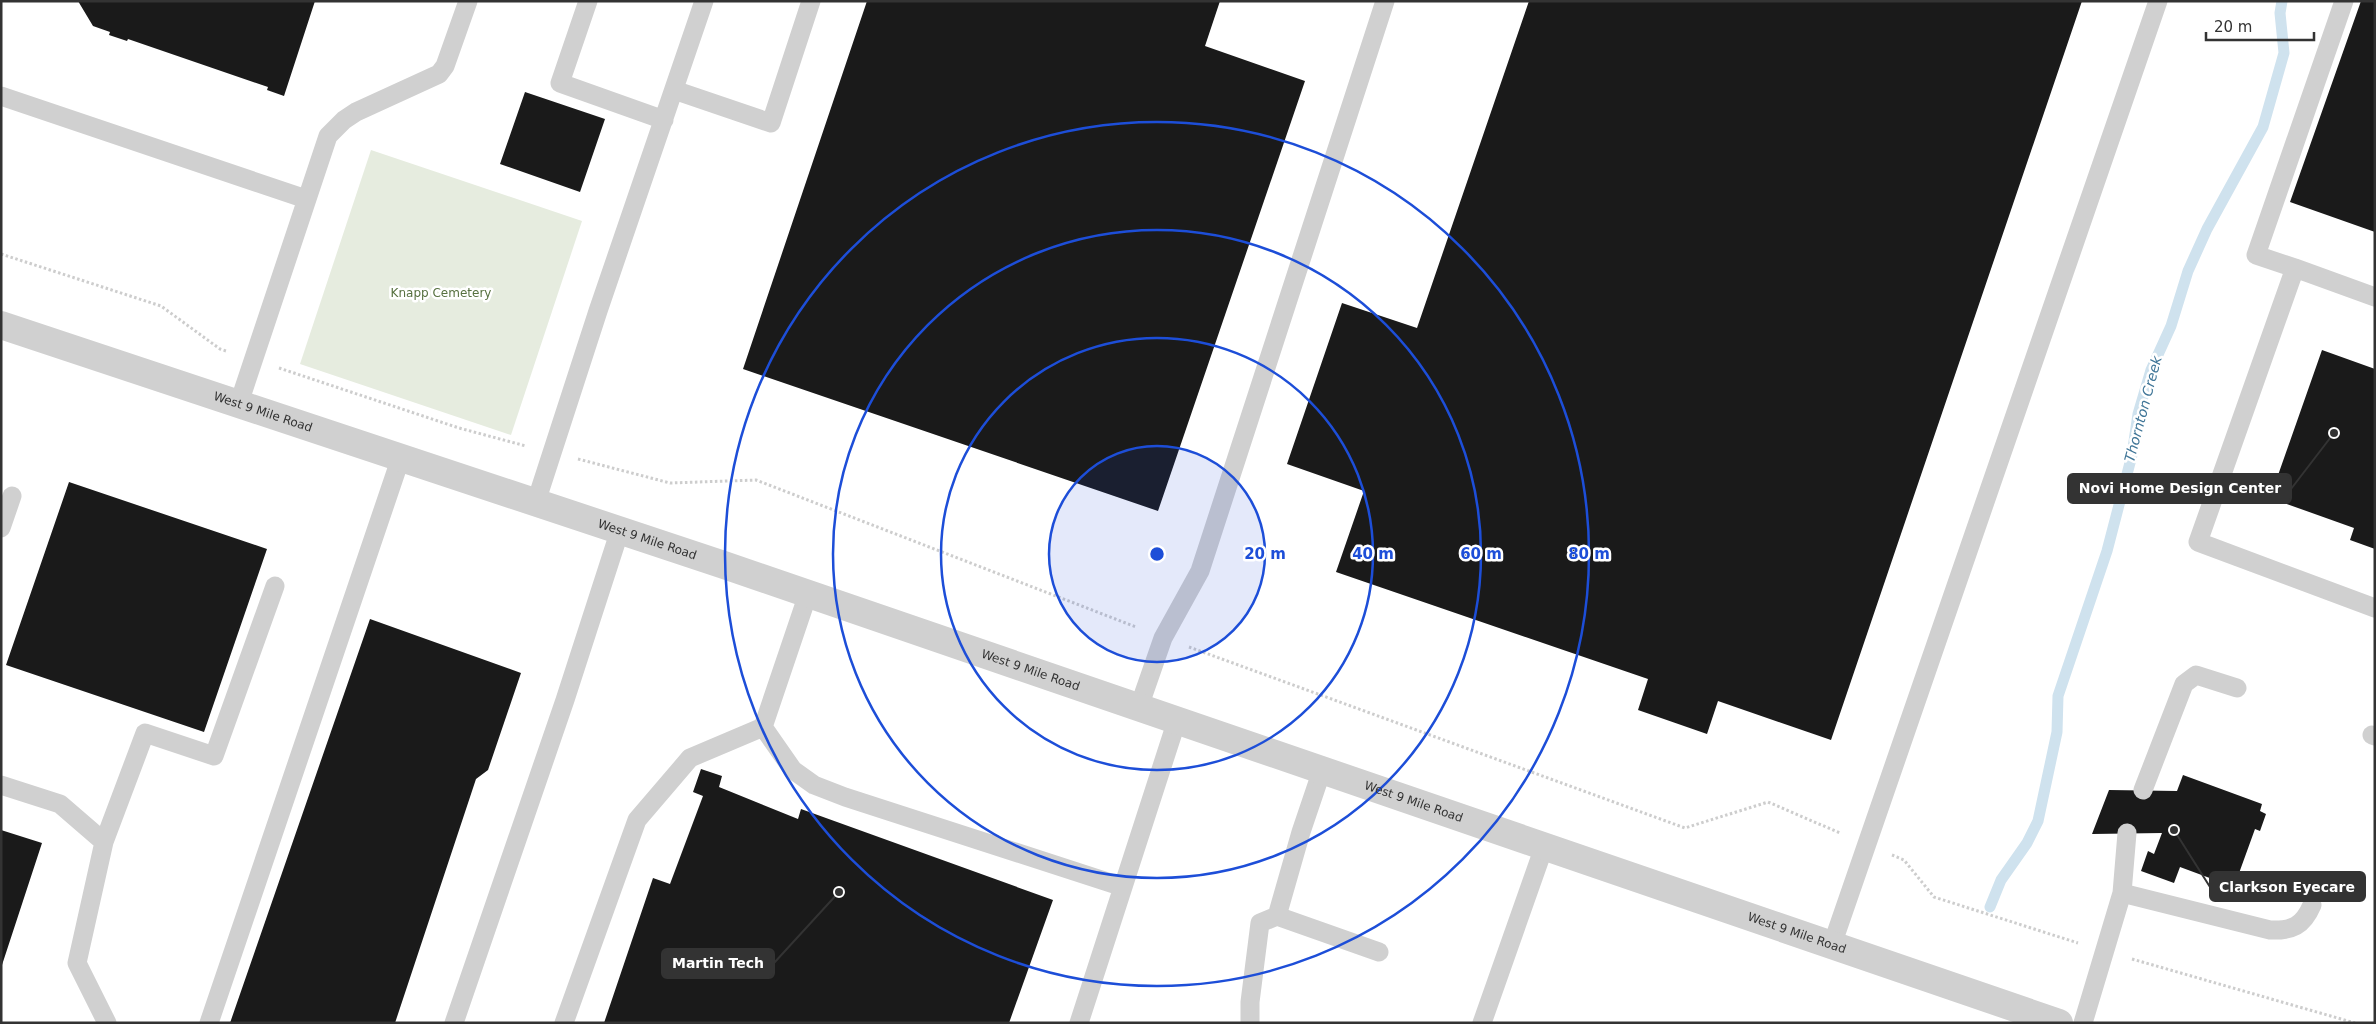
<svg xmlns="http://www.w3.org/2000/svg" width="2376" height="1024" viewBox="0 0 2376 1024" font-family="'DejaVu Sans',sans-serif">
  <rect width="100%" height="100%" fill="#fff"/>
  <path fill="#e6ecdf" d="M 371,150 L 582,221 L 511,435 L 300,364 Z"/>
  <g fill="none" stroke-linecap="round" stroke-linejoin="round">
    <path stroke="#cfe2ee" stroke-width="11" d="M 1990,907 L 2001,880 L 2027,843 L 2038,821 L 2057,732 L 2058,696 L 2107,551 L 2132,455 L 2138,414 L 2151,370 L 2171,326 L 2188,271 L 2207,229 L 2263,127 L 2284,53 L 2280,13 L 2282,1"/>
  </g>
  <path fill="#1a1a1a" d="M 78,1 L 315,1 L 284,96 L 267,90 L 268,87 L 128,39 L 127,41 L 109,35 L 110,32 L 93,26 Z
    M 867,1 L 1220,1 L 1205,46 L 1305,81 L 1158,511 L 743,369 Z
    M 1529,1 L 2082,1 L 1831,740 L 1718,701 L 1707,734 L 1638,710 L 1648,679 L 1336,572 L 1364,491 L 1287,464 L 1342,303 L 1417,328 Z
    M 2361,1 L 2375,1 L 2375,232 L 2290,202 Z
    M 525,92 L 605,119 L 580,192 L 500,164 Z
    M 2322,350 L 2375,369 L 2375,549 L 2350,540 L 2354,528 L 2270,498 Z
    M 69,482 L 267,549 L 204,732 L 6,665 Z
    M 370,619 L 521,673 L 488,770 L 476,779 L 395,1023 L 230,1023 Z
    M 701,769 L 722,776 L 719,787 L 798,819 L 801,809 L 1053,900 L 1009,1023 L 604,1023 L 653,878 L 670,884 L 703,796 L 693,792 Z
    M 2183,775 L 2262,804 L 2260,811 L 2266,814 L 2260,831 L 2255,829 L 2234,887 L 2180,867 L 2174,883 L 2141,871 L 2148,851 L 2154,854 L 2162,833 L 2092,834 L 2109,790 L 2177,791 Z
    M 1,830 L 42,843 L 2,965 L 1,965 Z"/>
  <g fill="none" stroke-linecap="round" stroke-linejoin="round">
    <path stroke="#cdcdcd" stroke-width="3" stroke-dasharray="2.5 2.5" stroke-linecap="butt" d="M 1,254 L 161,306 L 220,349 L 226,351
      M 279,368 L 459,428 L 526,446
      M 578,459 L 670,483 L 756,480 L 1136,627
      M 1189,647 L 1685,828 L 1768,802 L 1840,833
      M 1892,855 L 1904,860 L 1934,897 L 2078,943
      M 2132,959 L 2355,1023"/>
    <path stroke="#d0d0d0" stroke-width="19" d="M 588,1 L 560,83 L 664,120
      M 674,90 L 771,123 L 811,1
      M 1,96 L 306,199
      M 2295,268 L 2256,255 L 2344,1
      M 2375,297 L 2295,268 L 2198,542 L 2375,608
      M 239,403 L 328,136 L 344,120 L 356,112 L 439,74 L 445,66 L 468,1
      M 536,502 L 598,311 L 704,1
      M 1,528 L 12,496
      M 1139,707 L 1163,638 L 1200,571 L 1385,1
      M 763,727 L 793,770 L 814,785 L 845,797 L 1123,887
      M 2372,735 L 2375,736
      M 1,785 L 60,804 L 104,842
      M 2143,790 L 2184,684 L 2196,675 L 2237,688
      M 2122,893 L 2270,930 C 2292,931 2303,926 2312,905
      M 1277,916 L 1301,832 L 1322,770
      M 1832,945 L 2158,1
      M 107,1023 L 77,963 L 104,842 L 145,733 L 214,756 L 275,586
      M 209,1023 L 401,457
      M 454,1023 L 565,700 L 620,530
      M 564,1023 L 637,820 L 690,758 L 763,727 L 808,594
      M 1079,1023 L 1177,720
      M 1250,1023 L 1250,1002 L 1260,923 L 1277,916 L 1379,952
      M 1482,1023 L 1544,847
      M 2083,1023 L 2122,893 L 2127,833"/>
    <path stroke="#d0d0d0" stroke-width="28" id="s1" d="M 1,325 L 724,565 L 2059,1023"/>
  </g>
  <circle cx="1157" cy="554" r="108" fill="#1d4ed8" fill-opacity=".12"/>
  <g fill="none" stroke="#1d4ed8" stroke-width="2.5">
    <circle cx="1157" cy="554" r="108"/>
    <circle cx="1157" cy="554" r="216"/>
    <circle cx="1157" cy="554" r="324"/>
    <circle cx="1157" cy="554" r="432"/>
  </g>
  <g text-anchor="middle" dominant-baseline="central" stroke-width="5" stroke-linejoin="round" paint-order="stroke">
    <g font-size="12" fill="#56703f" stroke="#fff">
      <text x="441" y="293">Knapp Cemetery</text>
    </g>
    <g font-size="12" fill="#333" stroke="#fff">
      <text stroke="none"><textPath href="#s1" startOffset="276">West 9 Mile Road</textPath></text>
      <text stroke="none"><textPath href="#s1" startOffset="681">West 9 Mile Road</textPath></text>
      <text stroke="none"><textPath href="#s1" startOffset="1086">West 9 Mile Road</textPath></text>
      <text stroke="none"><textPath href="#s1" startOffset="1491">West 9 Mile Road</textPath></text>
      <text stroke="none"><textPath href="#s1" startOffset="1896">West 9 Mile Road</textPath></text>
    </g>
    <g font-size="14" font-style="italic" fill="#3f7597" stroke="#fff">
      <text transform="translate(2143 409) rotate(-75)">Thornton Creek</text>
    </g>
  </g>
  <circle cx="1157" cy="554" r="8" fill="#1d4ed8" stroke="#fff" stroke-width="2.5"/>
  <g font-size="15" text-anchor="middle" font-weight="bold" fill="#1d4ed8" stroke="#fff" stroke-width="5" stroke-linejoin="round" paint-order="stroke">
    <text x="1265" y="559">20 m</text>
    <text x="1373" y="559">40 m</text>
    <text x="1481" y="559">60 m</text>
    <text x="1589" y="559">80 m</text>
  </g>
  <path fill="none" stroke="#333" stroke-width="2" d="M2334 433L2291 489M2174 830L2210 887M839 892L774 963"/>
  <g fill="#333" stroke="#fff" stroke-width="2">
    <circle cx="2334" cy="433" r="5"/>
    <circle cx="2174" cy="830" r="5"/>
    <circle cx="839" cy="892" r="5"/>
  </g>
  <g fill="#333" stroke="#333" stroke-width="2">
    <rect x="2068" y="474" width="223" height="29" rx="5"/>
    <rect x="2210" y="872" width="155" height="29" rx="5"/>
    <rect x="662" y="949" width="112" height="29" rx="5"/>
  </g>
  <g font-size="14" text-anchor="middle" font-weight="bold" fill="#fff">
    <text x="2180" y="493">Novi Home Design Center</text>
    <text x="2287" y="892">Clarkson Eyecare</text>
    <text x="718" y="968">Martin Tech</text>
  </g>
  <rect width="2376" height="1024" fill="none" stroke="#333333" stroke-width="5"/>
  <path d="M2206 32v8h108v-8" fill="none" stroke="#333333" stroke-width="2.5"/>
  <text x="2214" y="32" font-size="15" fill="#333333" stroke="#ffffff" stroke-width="4" paint-order="stroke">20 m</text>
</svg>
